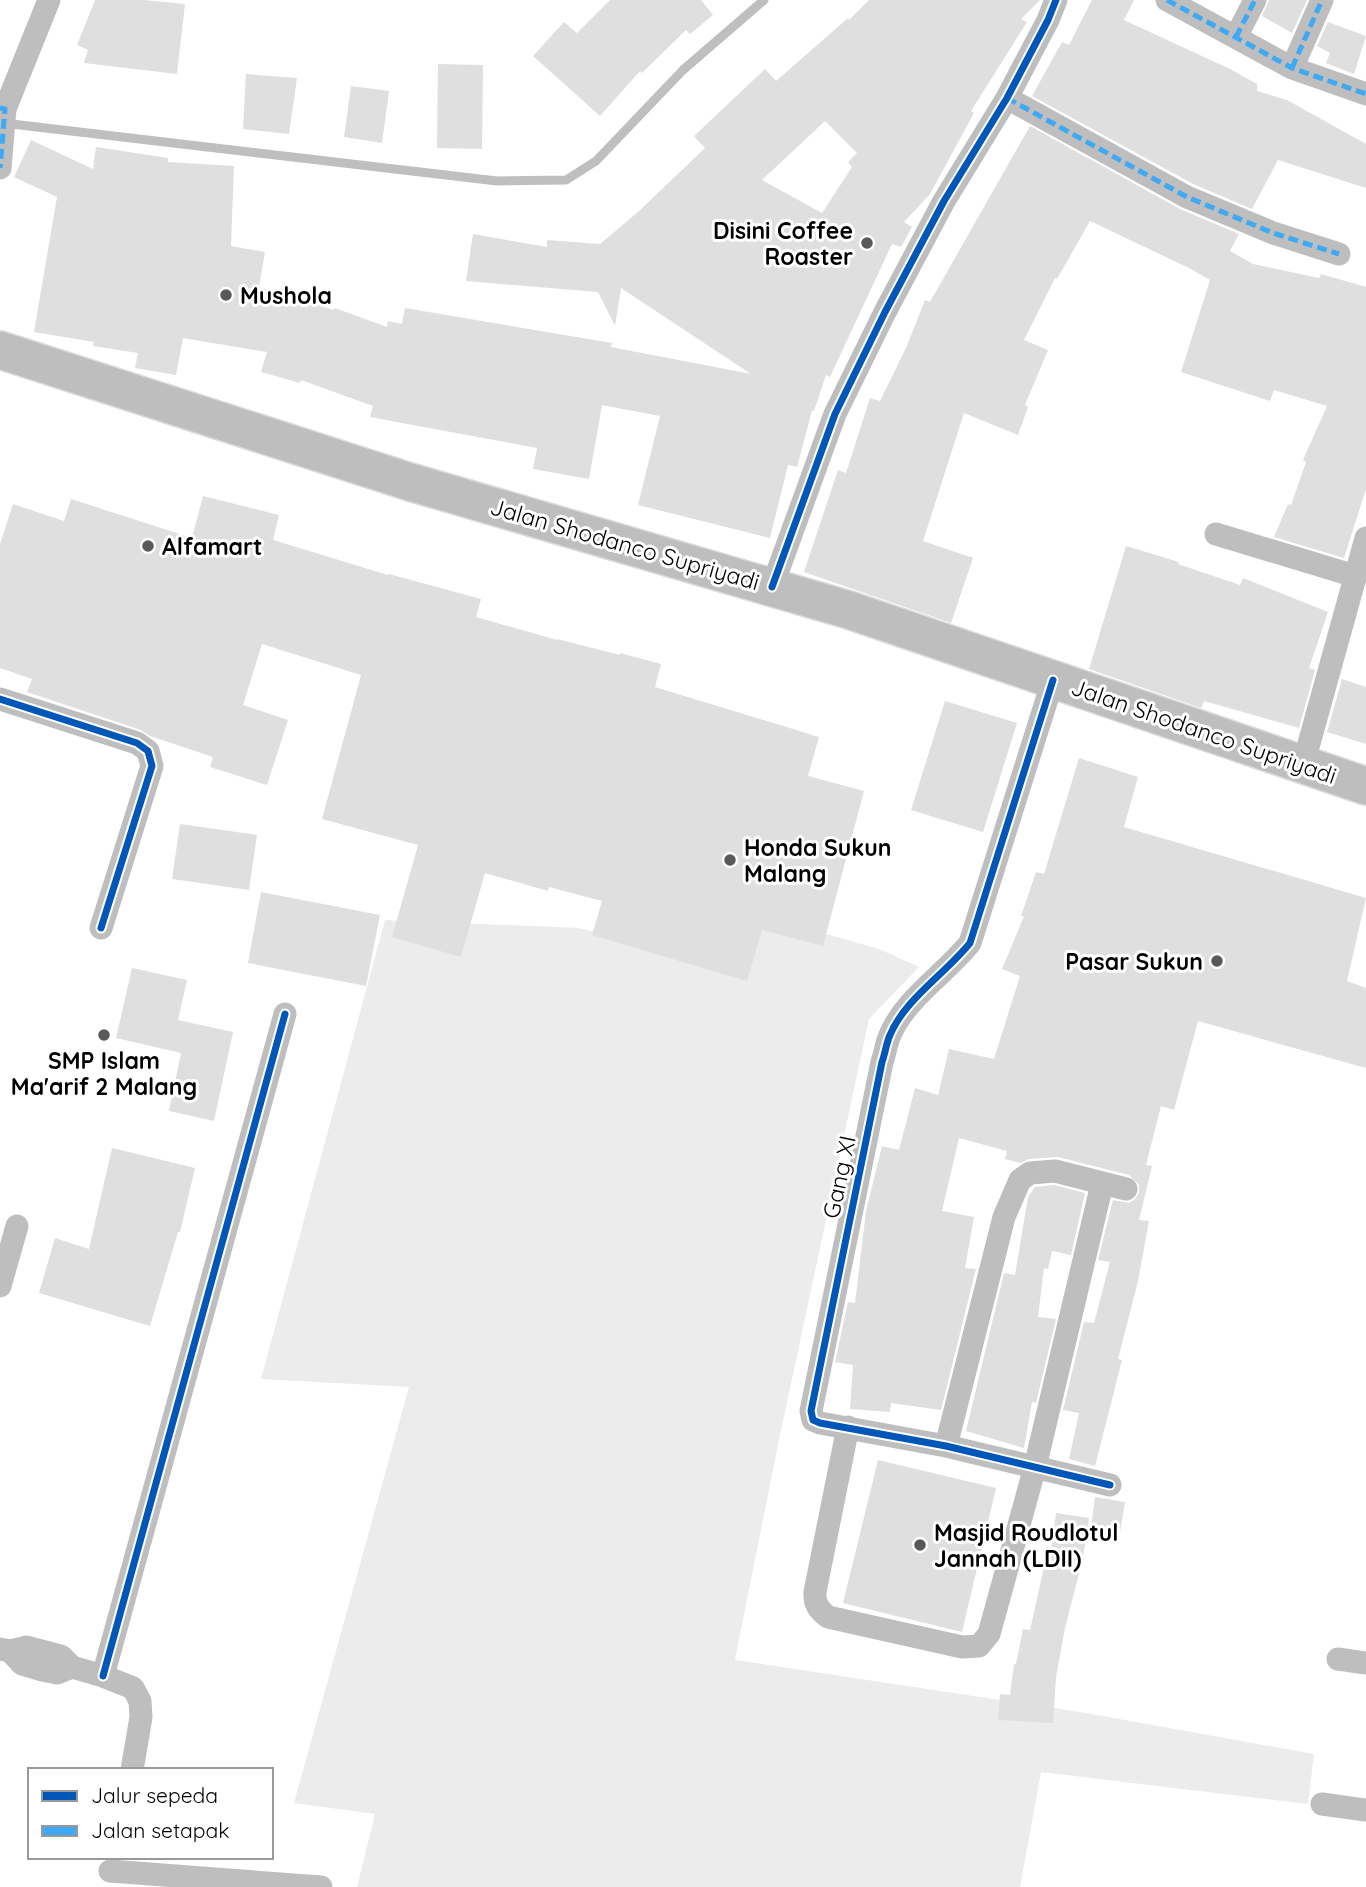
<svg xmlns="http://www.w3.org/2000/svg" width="1366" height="1887" viewBox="0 0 1366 1887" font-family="Quicksand,sans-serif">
  <rect width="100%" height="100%" fill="#fff"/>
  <path fill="#ececec" d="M 770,918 L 879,949 L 919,967 L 869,1019 L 780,1435 L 735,1660 L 1080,1712 L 1314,1754 L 1308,1804 L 1041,1772 L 1020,1887 L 357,1887 L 375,1814 L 294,1803 L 409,1387 L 261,1379 L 385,920 L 578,928 L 726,962 Z"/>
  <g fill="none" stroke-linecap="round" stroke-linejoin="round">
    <path stroke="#bfbfbf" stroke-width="9" d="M 3,123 L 497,181 L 566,180 L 596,161 L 683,70 L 764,0"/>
  </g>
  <path fill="#dfdfdf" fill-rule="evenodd" d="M 95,0 L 144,0 L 185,4 L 177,74 L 84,63 L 88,50 L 77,45 Z
    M 610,0 L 701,0 L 713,15 L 690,34 L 686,30 L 642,73 L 640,71 L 600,116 L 533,56 L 564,22 L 577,33 Z
    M 869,0 L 1040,0 L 1021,19 L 1027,22 L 971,111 L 974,113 L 930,194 L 904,222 L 912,227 L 901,247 L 892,244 L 830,377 L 826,375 L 814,411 L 812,411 L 797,467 L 788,465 L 770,538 L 638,505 L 660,416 L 602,405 L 589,479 L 533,469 L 537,448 L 370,417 L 373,406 L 301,380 L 300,383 L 261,372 L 267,352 L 183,338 L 176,375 L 135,368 L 138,353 L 93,346 L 94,342 L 34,332 L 57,197 L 14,177 L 31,140 L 93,169 L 96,147 L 168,158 L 168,162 L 234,166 L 231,246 L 265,252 L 259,287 L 334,310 L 335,308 L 387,327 L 388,321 L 402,324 L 405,308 L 612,343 L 611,347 L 751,374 L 621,288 L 615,326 L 598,292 L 466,281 L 473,234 L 547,247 L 547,240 L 600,244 L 638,212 L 705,148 L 694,136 L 765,69 L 776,81 L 848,18 L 849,20 ZM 825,121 L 857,153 L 848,162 L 852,167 L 822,213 L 762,180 Z
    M 1092,0 L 1134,0 L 1124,20 L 1230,69 L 1257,84 L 1257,91 L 1287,100 L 1366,144 L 1366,188 L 1278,160 L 1252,209 L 1193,184 L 1032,96 L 1062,42 L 1069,45 Z
    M 1269,0 L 1307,0 L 1292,33 L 1262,16 Z
    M 1328,22 L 1366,36 L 1354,74 L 1326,63 L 1330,53 L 1317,46 Z
    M 438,64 L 483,65 L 482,149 L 437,148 Z
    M 246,74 L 297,78 L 289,134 L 243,129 Z
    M 351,86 L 389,91 L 382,143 L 344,137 Z
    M 1030,126 L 1180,209 L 1239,234 L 1230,251 L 1253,264 L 1319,278 L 1321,274 L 1366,287 L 1366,489 L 1344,558 L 1274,537 L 1288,504 L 1291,505 L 1306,462 L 1303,460 L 1327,406 L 1274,390 L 1270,401 L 1181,372 L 1210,280 L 1189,268 L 1090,221 L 1057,279 L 1055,278 L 1024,340 L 1048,350 L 1025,405 L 1028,407 L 1018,435 L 964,413 L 923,541 L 973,558 L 951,623 L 804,572 L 838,470 L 846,473 L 870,398 L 880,401 L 906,348 L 925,300 L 930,302 Z
    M 203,496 L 279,515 L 273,540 L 388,575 L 389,574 L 481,599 L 476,617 L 557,640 L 557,639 L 620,655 L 620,653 L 661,664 L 655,687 L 819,737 L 808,776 L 864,791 L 823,946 L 762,930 L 747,981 L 592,935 L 602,901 L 549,887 L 548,891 L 485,873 L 461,957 L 392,937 L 418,845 L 322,819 L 361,675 L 262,644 L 243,705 L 288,720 L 267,785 L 210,767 L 213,757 L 150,736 L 141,730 L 27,692 L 32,679 L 0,668 L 0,544 L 13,504 L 64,521 L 71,499 L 192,538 Z
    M 1126,546 L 1179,562 L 1178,564 L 1240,585 L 1243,578 L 1328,612 L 1309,668 L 1315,670 L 1299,728 L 1204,701 L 1201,708 L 1089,669 Z
    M 1342,679 L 1366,687 L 1366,744 L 1327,732 Z
    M 945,701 L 1017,723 L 983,832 L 911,810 Z
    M 1079,758 L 1138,777 L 1124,827 L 1366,898 L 1347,981 L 1366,988 L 1366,1068 L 1198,1021 L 1174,1110 L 1161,1106 L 1146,1165 L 1152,1166 L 1139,1220 L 1149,1221 L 1138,1281 L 1118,1359 L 1122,1360 L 1095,1466 L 1069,1459 L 1079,1413 L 1063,1410 L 1084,1322 L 1094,1323 L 1110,1262 L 1098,1260 L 1113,1200 L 1129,1203 L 1135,1199 L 1139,1193 L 1139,1185 L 1129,1175 L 1058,1157 L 1029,1159 L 1020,1163 L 1005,1159 L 1007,1151 L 959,1138 L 942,1211 L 974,1217 L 965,1268 L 976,1269 L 941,1410 L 891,1403 L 890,1412 L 850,1409 L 853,1365 L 835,1362 L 848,1302 L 855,1303 L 866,1211 L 882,1146 L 899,1150 L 915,1088 L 938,1095 L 949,1049 L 994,1059 L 1020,976 L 1002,969 L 1024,916 L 1021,916 L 1036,872 L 1044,874 Z
    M 180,824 L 257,835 L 249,890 L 172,879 Z
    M 261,892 L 380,915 L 366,986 L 248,963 Z
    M 132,968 L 187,980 L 178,1020 L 233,1032 L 214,1121 L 169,1111 L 181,1053 L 116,1038 Z
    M 112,1148 L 195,1168 L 180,1232 L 178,1232 L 150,1326 L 39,1293 L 55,1238 L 89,1249 Z
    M 1054,1185 L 1085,1193 L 1071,1255 L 1052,1251 L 1048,1269 L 1044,1268 L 1038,1317 L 1056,1319 L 1036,1403 L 1032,1402 L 1024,1448 L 966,1431 L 1004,1273 L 1015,1275 L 1028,1197 L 1035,1187 Z
    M 878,1460 L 996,1488 L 962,1632 L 843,1603 Z
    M 1095,1497 L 1125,1502 L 1120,1532 L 1091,1527 Z
    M 1056,1513 L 1089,1518 L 1083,1558 L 1065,1628 L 1056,1677 L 1053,1723 L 998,1720 L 1000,1694 L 1010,1695 L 1014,1664 L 1016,1664 L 1023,1629 L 1030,1630 L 1046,1558 L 1050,1559 Z"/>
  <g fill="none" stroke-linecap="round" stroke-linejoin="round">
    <defs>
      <path id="primary" d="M 0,350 L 410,482 L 849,610 L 1366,786"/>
    </defs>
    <use href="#primary" stroke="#dbdbdb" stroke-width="40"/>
    <path stroke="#bebebe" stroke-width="23" d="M 1167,0 L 1292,68 L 1366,94
      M 1236,37 L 1255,0
      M 1292,68 L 1322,0
      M 1007,98 L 1187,197 L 1273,233 L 1339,254
      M 0,168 L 5,109 L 49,0
      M 1216,534 L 1355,576
      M 772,587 L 835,414 L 885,312 L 944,201 L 1007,98 L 1048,20 L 1056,0
      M 1053,680 L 970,943 C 945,974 905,999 890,1035 C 886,1044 885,1054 882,1062 L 811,1411 L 813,1420 L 820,1423 L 946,1446 L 1110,1485
      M 0,699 L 137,743 L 148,751 L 152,766 L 101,928
      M 1303,765 L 1366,538
      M 0,1286 L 17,1226
      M 848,1427 L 815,1592 C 814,1604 819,1610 828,1617 L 962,1647 L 979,1646 L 989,1634 L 1035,1467 L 1102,1184
      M 946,1446 L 1004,1217 L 1020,1180 L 1030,1173 L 1055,1171 L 1126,1189
      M 0,1649 L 10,1651 L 27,1647 L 61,1656 L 72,1667 L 103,1676 L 133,1688 L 140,1701 L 141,1717 L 132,1770
      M 10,1651 L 22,1664 L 42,1670 L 57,1673 L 72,1667
      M 1338,1659 L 1366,1663
      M 103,1676 L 285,1014
      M 1322,1804 L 1366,1810
      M 110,1871 L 321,1887"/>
    <use href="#primary" stroke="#bebebe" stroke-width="37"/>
    <path stroke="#3fa9f5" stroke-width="5" stroke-dasharray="10 5" stroke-linecap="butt" d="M 1167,0 L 1292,68 L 1366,94
      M 1236,37 L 1255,0
      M 1292,68 L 1322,0
      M 1007,98 L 1187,197 L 1273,233 L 1339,254
      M 0,108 L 5,109 L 0,168"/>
    <defs>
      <path id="cycleway" d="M 772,587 L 835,414 L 885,312 L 944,201 L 1007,98 L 1048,20 L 1056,0
        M 1053,680 L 970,943 C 945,974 905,999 890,1035 C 886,1044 885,1054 882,1062 L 811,1411 L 813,1420 L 820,1423 L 946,1446 L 1110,1485
        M 0,699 L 137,743 L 148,751 L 152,766 L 101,928
        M 103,1676 L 285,1014"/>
    </defs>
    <use href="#cycleway" stroke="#fff" stroke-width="11"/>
    <use href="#cycleway" stroke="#0057b8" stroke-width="7"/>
  </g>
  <g fill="#595959" stroke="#fff" stroke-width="2.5">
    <circle cx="867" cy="243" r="7"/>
    <circle cx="226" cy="295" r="7"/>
    <circle cx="148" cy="546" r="7"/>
    <circle cx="730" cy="860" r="7"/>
    <circle cx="1217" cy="961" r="7"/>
    <circle cx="104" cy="1035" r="7"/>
    <circle cx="920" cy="1545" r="7"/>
  </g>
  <g text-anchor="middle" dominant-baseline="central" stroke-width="6" stroke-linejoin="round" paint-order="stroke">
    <g font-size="23" font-weight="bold" fill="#000" stroke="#fff" text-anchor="start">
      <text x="853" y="230" text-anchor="end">Disini Coffee<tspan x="853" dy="26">Roaster</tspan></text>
      <text x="240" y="295">Mushola</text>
      <text x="162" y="546">Alfamart</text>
      <text x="744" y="847">Honda Sukun<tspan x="744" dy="26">Malang</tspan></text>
      <text x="1203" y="961" text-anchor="end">Pasar Sukun</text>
      <text x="104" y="1060" text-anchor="middle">SMP Islam<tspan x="104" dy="26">Ma'arif 2 Malang</tspan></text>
      <text x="934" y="1532">Masjid Roudlotul<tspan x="934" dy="26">Jannah (LDII)</tspan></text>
    </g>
    <g font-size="23" fill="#000" stroke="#fff">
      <text transform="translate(625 544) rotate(16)">Jalan Shodanco Supriyadi</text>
      <text transform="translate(1204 731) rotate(19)">Jalan Shodanco Supriyadi</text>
      <text transform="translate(839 1177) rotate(-78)">Gang XI</text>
    </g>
  </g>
  <rect x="28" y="1768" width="245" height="91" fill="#ffffff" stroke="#999999" stroke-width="2"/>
  <rect x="42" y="1791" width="35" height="10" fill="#0057b8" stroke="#999999" stroke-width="2"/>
  <text x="91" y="1803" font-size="21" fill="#000000">Jalur sepeda</text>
  <rect x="42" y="1826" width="35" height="10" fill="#3fa9f5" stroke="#999999" stroke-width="2"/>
  <text x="91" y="1838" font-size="21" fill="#000000">Jalan setapak</text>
</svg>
